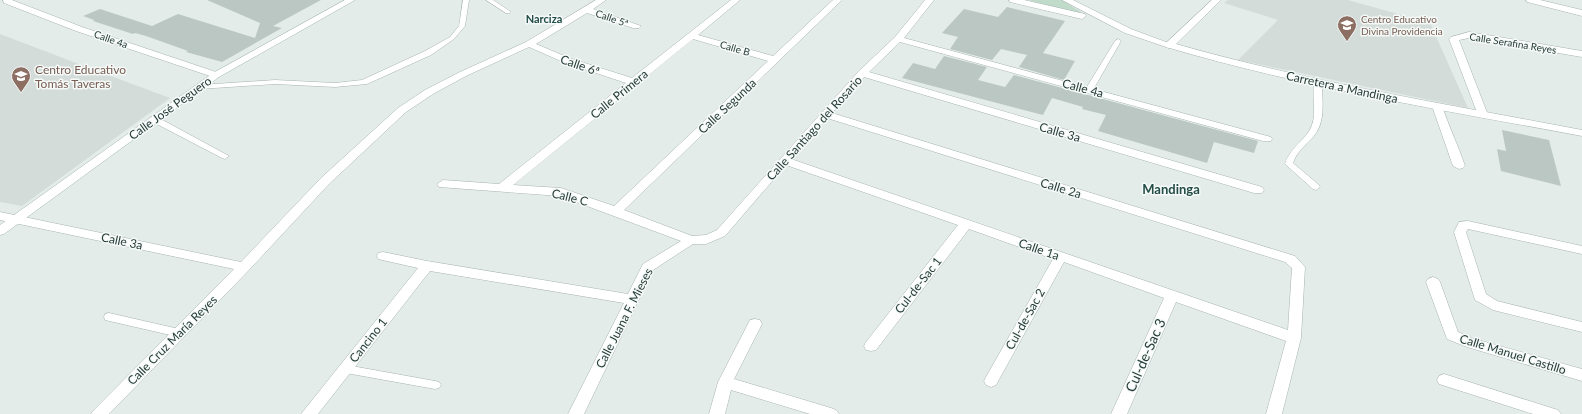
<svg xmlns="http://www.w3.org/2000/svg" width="1582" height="414" viewBox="0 0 1582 414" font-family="Lato,sans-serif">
  <rect width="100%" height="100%" fill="#e4ecea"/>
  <path fill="#d3dcd9" d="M 1228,0 L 1348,0 L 1430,23 L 1468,108 L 1238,60 L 1278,20 L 1224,3 Z
    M 0,34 L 84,66 L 170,98 L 22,206 L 0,202 Z"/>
  <path fill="#c0dbca" d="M 1028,0 L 1062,0 L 1087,16 Z"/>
  <path fill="#bac7c3" d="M 207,0 L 321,0 L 273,26 L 282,28 L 222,62 L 186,52 L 188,51 L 146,36 L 135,33 L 133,34 L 93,21 L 94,20 L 83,16 L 100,9 L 152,26 L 178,14 L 255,38 L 260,23 Z
    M 1007,7 L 1065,21 L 1043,53 L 1075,61 L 1064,80 L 1019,67 L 1027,55 L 1001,49 L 992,60 L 950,49 L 958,37 L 942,33 L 964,9 L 998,17 Z
    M 944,56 L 987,67 L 978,80 L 1005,87 L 1014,75 L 1258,141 L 1254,153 L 1214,142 L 1207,163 L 1098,131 L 1106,115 L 1082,109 L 1083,107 L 1052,98 L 1043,115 L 902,78 L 913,63 L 935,69 Z
    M 1502,130 L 1549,140 L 1561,186 L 1501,171 L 1497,149 L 1506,151 Z"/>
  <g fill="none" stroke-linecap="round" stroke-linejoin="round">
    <defs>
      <path id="service" d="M 463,0 L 469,0 L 465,26 L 454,39 L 431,55 L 367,84 L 335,87 L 275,84 L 199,89 L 195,87 L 199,85 L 275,80 L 335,83 L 362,80 L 425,51 L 450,37 L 459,26 Z
        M 486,0 L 493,0 L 511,12 L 510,13 L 506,13 Z
        M 1118,39 L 1121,41 L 1093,90 L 1089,92 L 1086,92 L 1085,90 L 1115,41 Z
        M 1315,81 L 1318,81 L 1322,83 C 1322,101 1326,121 1314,136 C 1306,145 1297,151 1293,163 L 1319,185 L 1320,187 L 1316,190 L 1313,189 L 1285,164 C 1291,145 1307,140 1312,125 C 1317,111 1311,93 1315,81 Z
        M 151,117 L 157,117 L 229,156 L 225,159 L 222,158 L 151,121 L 150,119 Z
        M 109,313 L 179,329 L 183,330 L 184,333 L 183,336 L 179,337 L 105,320 L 104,317 L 105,314 Z
        M 346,365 L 435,381 L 439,382 L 441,385 L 439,388 L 435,389 L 346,373 L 342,372 L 341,369 L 342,366 Z"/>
      <path id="minor" d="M 3,0 L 12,0 L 82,27 L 219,73 L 221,75 L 219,77 L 213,77 L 76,31 L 4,3 Z
        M 596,0 L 606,0 L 593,9 L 641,26 L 639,28 L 633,28 L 587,13 L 536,44 L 569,58 L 632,78 L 731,0 L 740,0 L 698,35 L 773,56 L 833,0 L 842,0 L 624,210 L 692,236 L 706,235 L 717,230 L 859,71 L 895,37 L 925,0 L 934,0 L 904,38 L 1271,137 L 1272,139 L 1271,141 L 1263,141 L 900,42 L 869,72 L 1262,187 L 1264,190 L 1262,193 L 1254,193 L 864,77 L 832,113 L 1295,256 L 1305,267 L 1301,338 L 1282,414 L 1266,414 L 1286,341 L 1176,302 L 1127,414 L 1111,414 L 1164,298 L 1064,262 L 996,385 L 991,387 L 986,385 L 984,381 L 986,377 L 1053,259 L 969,229 L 876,350 L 871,351 L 866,350 L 864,346 L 866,342 L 958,225 L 786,165 L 725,236 L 706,244 L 693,244 L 653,270 L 584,414 L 568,414 L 624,303 L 430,271 L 318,414 L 301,414 L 418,268 L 378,259 L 377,256 L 378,253 L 383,252 L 427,261 L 628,294 L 643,264 L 681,241 L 560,196 L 439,187 L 437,184 L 443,180 L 499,184 L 626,83 L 563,62 L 529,47 L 466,76 L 433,94 L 406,112 L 329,184 L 249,270 L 109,414 L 91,414 L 94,410 L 234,269 L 0,220 L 0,212 L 241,262 L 321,178 L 398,108 L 425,90 L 460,72 L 526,42 ZM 693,39 L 768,61 L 614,206 L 561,188 L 513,185 ZM 827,118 L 1285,262 L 1292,268 L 1288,330 L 791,159 Z
        M 1009,0 L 1024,0 L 1085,14 L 1086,16 L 1082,19 L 1010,2 Z
        M 1062,0 L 1073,0 L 1131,29 L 1174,45 L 1169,48 L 1125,33 Z
        M 1526,0 L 1540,0 L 1582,10 L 1582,16 L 1527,2 Z
        M 1469,32 L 1582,51 L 1582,57 L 1469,38 L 1459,40 L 1488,115 L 1483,118 L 1478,115 L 1449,39 L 1451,37 Z
        M 1437,103 L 1442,106 C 1449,127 1458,145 1465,166 L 1463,168 L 1459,169 L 1453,166 L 1432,106 Z
        M 1468,221 L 1582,246 L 1582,254 L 1468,229 L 1466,232 L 1486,294 L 1497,301 L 1582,322 L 1582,332 L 1493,310 L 1475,300 L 1454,232 L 1459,222 Z
        M 1433,277 L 1438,279 L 1440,282 L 1458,332 L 1471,338 L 1582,369 L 1582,381 L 1467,347 L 1447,339 L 1426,282 L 1428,279 Z
        M 755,319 L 760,320 L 762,324 L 734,379 L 831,408 L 836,410 L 839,414 L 810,414 L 731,390 L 725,414 L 709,414 L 718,382 L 750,320 Z
        M 1444,374 L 1558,410 L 1561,414 L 1533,414 L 1439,384 L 1437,380 L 1439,376 Z"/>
      <path id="tertiary" d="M 1212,0 L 1221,0 L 1176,44 C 1309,82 1446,104 1582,130 L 1582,136 C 1442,110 1302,87 1166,47 L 1166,43 Z"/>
      <path id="secondary" d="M 345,0 L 355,0 L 219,77 L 4,234 L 0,235 L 0,225 L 213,73 Z"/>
    </defs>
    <use href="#service" stroke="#a7b4b1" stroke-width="1"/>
    <use href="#minor" stroke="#a7b4b1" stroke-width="1"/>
    <use href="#tertiary" stroke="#a7b4b1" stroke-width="1"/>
    <use href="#secondary" stroke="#a1b4af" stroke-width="1"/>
    <use href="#service" fill="#fff" fill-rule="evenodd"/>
    <use href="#minor" fill="#fff" fill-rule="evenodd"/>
    <use href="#tertiary" fill="#fff" fill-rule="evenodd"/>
    <use href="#secondary" fill="#fff" fill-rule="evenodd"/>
  </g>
  <defs>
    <symbol id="school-pin" viewBox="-11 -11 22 30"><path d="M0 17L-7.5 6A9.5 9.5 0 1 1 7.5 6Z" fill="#8d6e63" stroke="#f5f9f7"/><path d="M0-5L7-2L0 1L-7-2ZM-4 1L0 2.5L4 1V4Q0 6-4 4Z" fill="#fff"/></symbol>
  </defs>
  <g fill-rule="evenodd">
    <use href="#school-pin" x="1336" y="14" width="22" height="30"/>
    <use href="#school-pin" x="10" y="65" width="22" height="30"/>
  </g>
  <g text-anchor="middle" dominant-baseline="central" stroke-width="3" stroke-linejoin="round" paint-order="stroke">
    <g font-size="10" fill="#253c38" stroke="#f5f9f7">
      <text transform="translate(612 18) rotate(19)">Calle 5ª</text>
      <text transform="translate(111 39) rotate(19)">Calle 4a</text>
      <text transform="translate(1513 43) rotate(9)">Calle Serafina Reyes</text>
      <text transform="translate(735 48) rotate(16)">Calle B</text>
    </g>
    <g font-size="10" fill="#785e54" stroke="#f5f9f7" text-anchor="start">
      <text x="1361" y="19">Centro Educativo<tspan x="1361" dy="12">Divina Providencia</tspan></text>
    </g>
    <g font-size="11" font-weight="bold" fill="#234d47" stroke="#f5f9f7">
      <text x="544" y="18">Narciza</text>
    </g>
    <g font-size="12" fill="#253c38" stroke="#f5f9f7">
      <text transform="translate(580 65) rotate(19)">Calle 6ª</text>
      <text transform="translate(1342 87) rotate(12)">Carretera a Mandinga</text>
      <text transform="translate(1083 88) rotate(15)">Calle 4a</text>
      <text transform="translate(619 94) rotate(-39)">Calle Primera</text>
      <text transform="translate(727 106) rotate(-43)">Calle Segunda</text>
      <text transform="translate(170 108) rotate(-36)">Calle José Peguero</text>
      <text transform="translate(814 128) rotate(-48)">Calle Santiago del Rosario</text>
      <text transform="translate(1060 132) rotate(16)">Calle 3a</text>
      <text transform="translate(1061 188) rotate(17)">Calle 2a</text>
      <text transform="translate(570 197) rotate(14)">Calle C</text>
      <text transform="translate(122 241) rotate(12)">Calle 3a</text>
      <text transform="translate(1039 249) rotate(19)">Calle 1a</text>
      <text transform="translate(918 285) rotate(-52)">Cul-de-Sac 1</text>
      <text transform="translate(624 318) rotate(-63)">Calle Juana F. Mieses</text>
      <text transform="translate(1025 319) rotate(-61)">Cul-de-Sac 2</text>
      <text transform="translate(172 340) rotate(-45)">Calle Cruz María Reyes</text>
      <text transform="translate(368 340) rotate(-52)">Cancino 1</text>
      <text transform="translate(1513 354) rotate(17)">Calle Manuel Castillo</text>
    </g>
    <g font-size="12" fill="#785e54" stroke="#f5f9f7" text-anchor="start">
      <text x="35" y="69">Centro Educativo<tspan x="35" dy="14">Tomás Taveras</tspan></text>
    </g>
    <g font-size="13" font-weight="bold" fill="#234d47" stroke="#f5f9f7">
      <text x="1171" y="189">Mandinga</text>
    </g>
    <g font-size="14" fill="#253c38" stroke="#f5f9f7">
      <text transform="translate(1145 355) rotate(-66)">Cul-de-Sac 3</text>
    </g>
  </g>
</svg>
